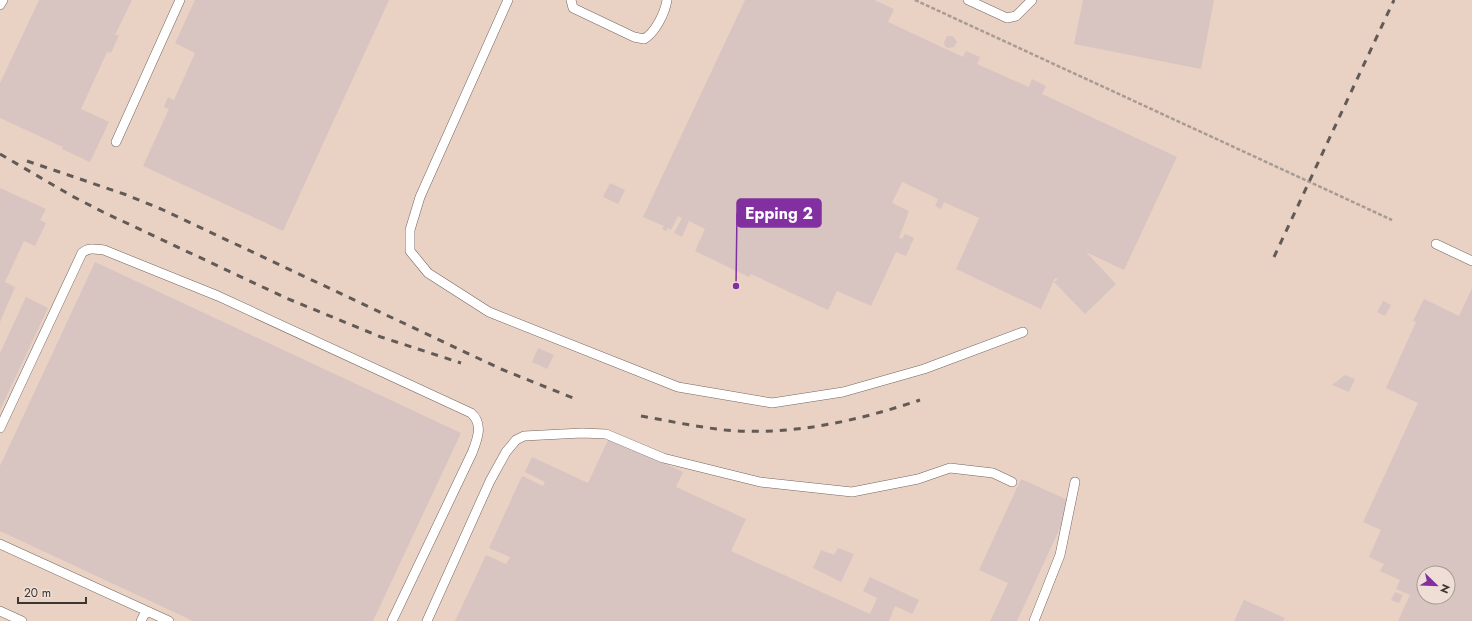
<svg xmlns="http://www.w3.org/2000/svg" width="1472" height="621" viewBox="0 0 1472 621" font-family="Jost,sans-serif">
  <rect width="100%" height="100%" fill="#efded5"/>
  <path fill="#e9d1c4" fill-rule="evenodd" d="M 0,0 L 1472,0 L 1472,621 L 0,621 ZM 1424,573 L 1448,573 L 1448,597 L 1424,597 Z"/>
  <path fill="#d8c5c1" fill-rule="evenodd" d="M 39,0 L 132,0 L 115,35 L 119,35 L 111,53 L 107,52 L 81,109 L 109,122 L 90,162 L 62,149 L 63,147 L 0,118 L 0,83 Z
    M 195,0 L 389,0 L 283,231 L 143,166 L 169,109 L 164,107 L 168,97 L 174,100 L 195,53 L 175,43 Z
    M 745,0 L 874,0 L 894,9 L 888,22 L 963,57 L 966,51 L 980,57 L 977,64 L 1029,87 L 1032,79 L 1046,86 L 1042,94 L 1177,157 L 1124,270 L 1086,252 L 1116,284 L 1085,314 L 1054,282 L 1058,279 L 1055,278 L 1041,309 L 956,269 L 979,218 L 944,202 L 941,209 L 935,206 L 938,199 L 902,182 L 892,203 L 909,211 L 899,238 L 902,239 L 905,234 L 914,238 L 906,256 L 896,252 L 871,306 L 837,291 L 828,310 L 751,274 L 749,277 L 695,251 L 705,229 L 689,221 L 682,237 L 674,233 L 682,218 L 678,216 L 671,230 L 668,228 L 666,231 L 662,229 L 664,226 L 643,217 Z
    M 1083,0 L 1214,0 L 1201,69 L 1074,44 Z
    M 947,36 L 953,36 L 957,42 L 954,47 L 948,48 L 945,46 L 944,42 Z
    M 610,183 L 625,190 L 618,204 L 603,197 Z
    M 0,188 L 46,209 L 40,220 L 46,223 L 35,246 L 24,241 L 5,282 L 15,287 L 0,322 Z
    M 95,262 L 461,433 L 373,621 L 193,621 L 0,531 L 0,466 Z
    M 1472,288 L 1472,621 L 1398,621 L 1410,595 L 1396,589 L 1400,580 L 1380,571 L 1384,564 L 1369,557 L 1381,530 L 1363,522 L 1418,403 L 1386,388 L 1416,322 L 1413,321 L 1424,299 L 1459,316 ZM 1424,573 L 1448,573 L 1448,597 L 1424,597 Z
    M 26,297 L 48,308 L 0,410 L 0,353 Z
    M 1383,301 L 1391,305 L 1385,316 L 1377,312 Z
    M 538,348 L 554,355 L 547,369 L 532,362 Z
    M 1345,375 L 1355,379 L 1349,392 L 1332,385 Z
    M 609,438 L 683,472 L 676,487 L 746,519 L 731,551 L 870,614 L 877,598 L 863,591 L 870,577 L 919,600 L 912,614 L 895,606 L 889,621 L 455,621 L 486,555 L 506,564 L 510,557 L 489,548 L 522,476 L 543,486 L 545,482 L 525,472 L 532,457 L 588,483 Z
    M 1021,479 L 1072,502 L 1017,621 L 990,621 L 1008,583 L 979,570 Z
    M 838,548 L 854,554 L 841,582 L 813,568 L 821,550 L 834,555 Z
    M 1395,592 L 1403,595 L 1399,603 L 1391,600 Z
    M 1244,600 L 1285,618 L 1283,621 L 1234,621 Z"/>
  <g fill="none" stroke-linecap="round" stroke-linejoin="round">
    <defs>
      <path id="service" d="M 508,0 L 420,197 L 410,230 L 410,251 L 428,273 L 489,312 L 678,387 L 772,403 L 843,392 L 924,369 L 1023,332
        M 571,0 L 573,8 L 634,37 L 644,39 C 655,33 665,13 667,0
        M 968,0 L 1007,18 L 1016,16 L 1032,0
        M 0,5 L 3,0
        M 116,142 L 180,0
        M 1436,244 L 1472,261
        M 0,428 L 82,253 C 89,247 95,249 104,250 L 218,296 L 471,413 C 484,424 477,440 472,453 L 392,621
        M 0,544 L 169,621
        M 0,611 L 22,621
        M 141,621 L 146,611
        M 427,621 L 490,481 L 506,452 L 516,440 L 524,436 L 582,433 L 606,434 L 663,458 L 760,482 L 852,492 L 918,479 L 950,468 L 993,473 L 1012,482
        M 1034,621 L 1060,555 L 1075,482"/>
    </defs>
    <use href="#service" stroke="#74665e" stroke-width="10"/>
    <path stroke="#a89b94" stroke-width="2.5" stroke-dasharray="4 2" stroke-linecap="butt" d="M 915,0 L 1392,220"/>
    <use href="#service" stroke="#fff" stroke-width="9"/>
    <path stroke="#635a56" stroke-width="3" stroke-dasharray="7 7" stroke-linecap="butt" d="M 0,154 L 72,196 L 103,212 L 286,298 L 381,337 L 461,363
      M 27,161 L 124,194 L 161,209 L 501,369 L 573,398
      M 1274,257 L 1394,0
      M 641,416 C 669,421 697,427 725,430 C 792,436 857,421 920,400"/>
  </g>
  <path fill="none" stroke="#8230a0" stroke-width="1.5" d="M736 286L737 213"/>
  <circle fill="#8230a0" stroke="#efded5" stroke-width="1.5" cx="736" cy="286" r="4"/>
  <rect fill="#8230a0" stroke="#8230a0" stroke-width="1.5" x="737" y="199" width="84" height="28" rx="4"/>
  <g font-size="16" text-anchor="middle" font-weight="bold" fill="#fff">
    <text x="779" y="219">Epping 2</text>
  </g>
  <g transform="translate(1436 585) rotate(113)"><circle r="19" fill="#efded5" stroke="#a79a94"/>
  <path d="M0-3L7 15L0 10L-7 15Z" fill="#8230a0"/>
  <text y="-6" font-size="11" font-weight="bold" text-anchor="middle" fill="#3c3532">N</text>
  </g>
  <path d="M18 597v6h68v-6" fill="none" stroke="#3c3532" stroke-width="2"/>
  <text x="24" y="597" font-size="12" fill="#3c3532" stroke="#efded5" stroke-width="3" paint-order="stroke">20 m</text>
</svg>
